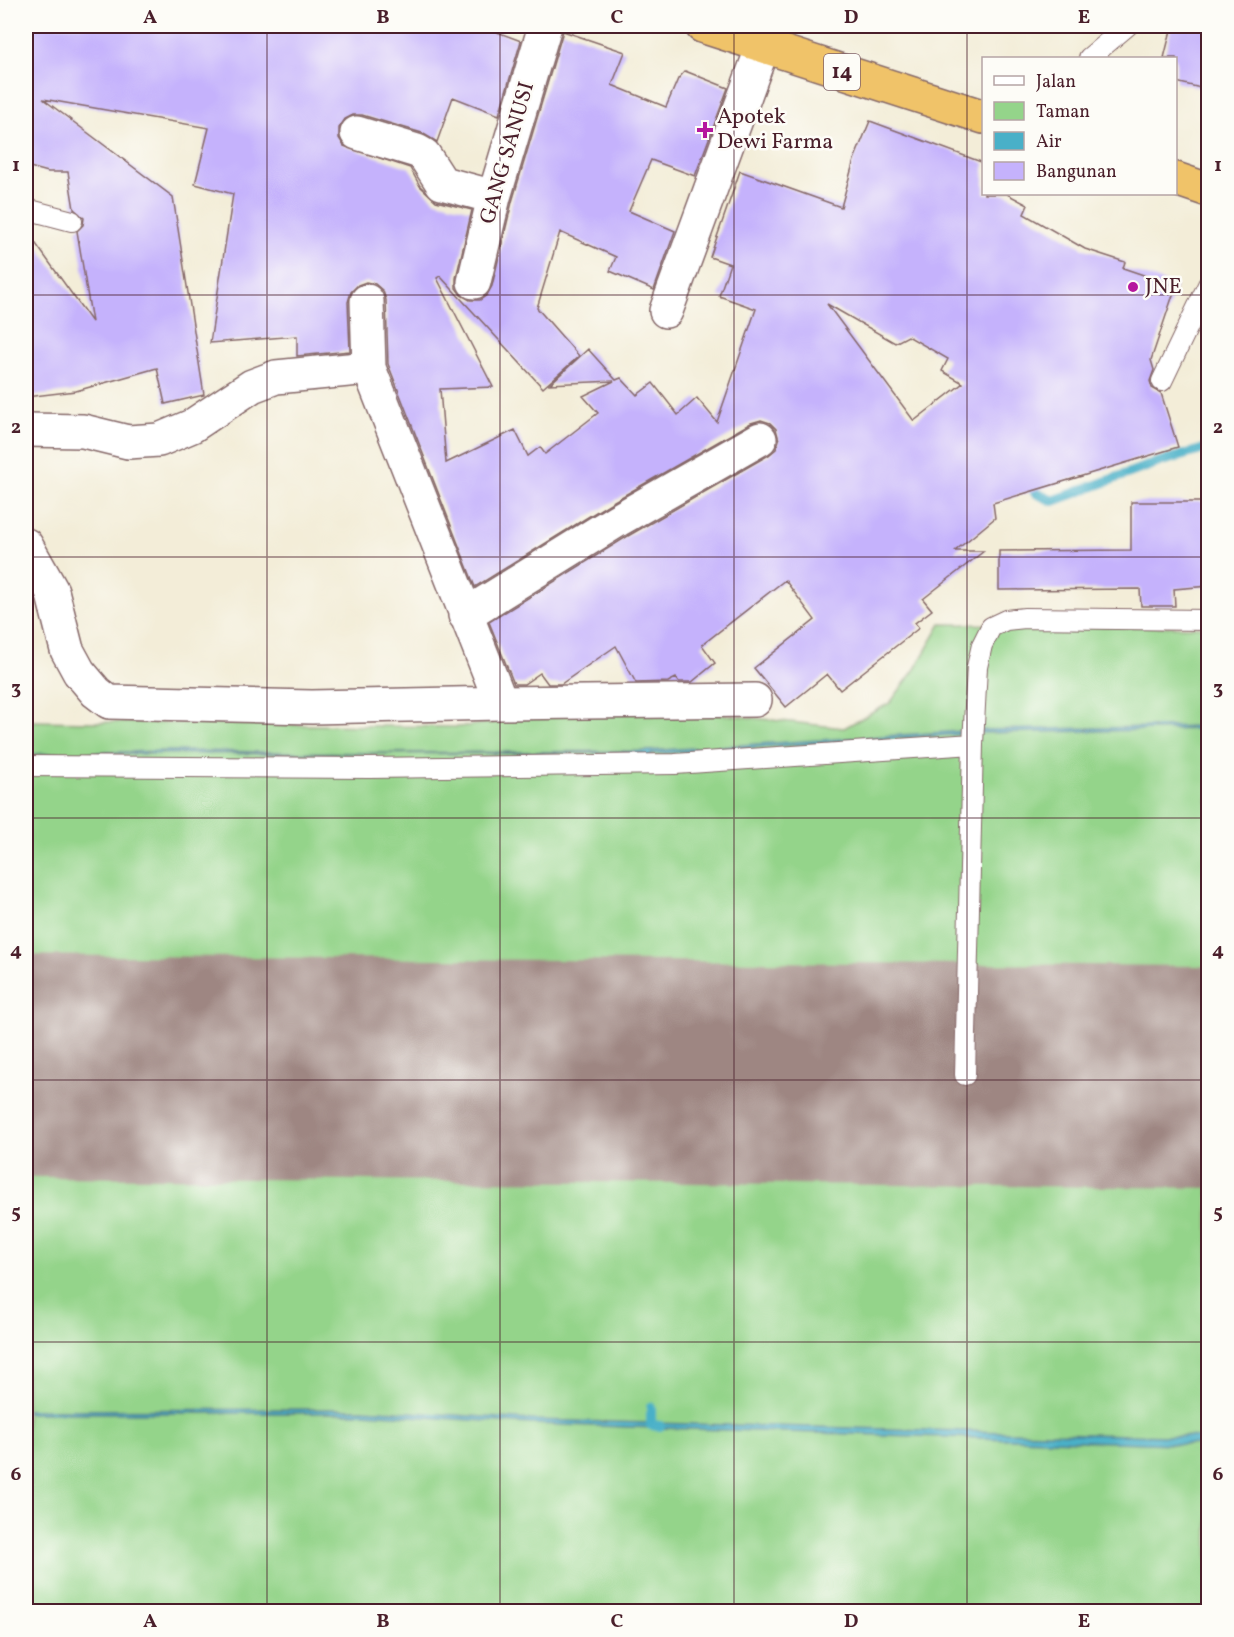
<svg xmlns="http://www.w3.org/2000/svg" width="1234" height="1637" viewBox="0 0 1234 1637" font-family="Vollkorn,serif">
  <rect width="100%" height="100%" fill="#fdfcf7"/>
  <filter id="ink" filterUnits="userSpaceOnUse"><feTurbulence type="fractalNoise" baseFrequency=".0167" numOctaves="2"/><feDisplacementMap in="SourceGraphic" scale="12" xChannelSelector="R" yChannelSelector="G"/><feConvolveMatrix kernelMatrix="1 2 1 2 8 2 1 2 1" color-interpolation-filters="sRGB"/></filter>
  <filter id="wash" filterUnits="userSpaceOnUse"><feTurbulence type="fractalNoise" baseFrequency=".008" numOctaves="4" result="noise"/><feDisplacementMap in="SourceGraphic" scale="24" xChannelSelector="R" yChannelSelector="G"/><feGaussianBlur stdDeviation="1.35" result="paint"/><feColorMatrix in="noise" values="0 0 0 0 0 0 0 0 0 0 0 0 0 0 0 0 0 1.4 0 .05"/><feComposite in="paint" operator="in"/></filter>
  <g filter="url(#wash)">
    <rect width="100%" height="100%" fill="#f3edd8"/>
    <path fill="#94d48a" stroke="#6f7a5a" stroke-width="1.5" d="M 941,624 L 1208,627 L 1208,1003 L 26,992 L 26,721 L 459,727 L 602,708 L 710,713 L 844,728 L 890,703 L 915,669 Z
      M 26,1140 L 1208,1152 L 1208,1611 L 26,1611 Z"/>
    <path fill="#49b0c8" stroke="#4a687a" stroke-width="1.5" d="M 1208,726 L 1208,729 L 980,733 L 980,730 Z
      M 963,731 L 964,734 L 651,754 L 650,760 L 628,753 L 26,754 L 169,751 L 375,753 L 646,751 Z
      M 363,1409 L 531,1420 L 1208,1437 L 1208,1445 L 531,1424 L 363,1413 L 26,1413 L 26,1410 Z"/>
    <g fill="none" stroke-linecap="round" stroke-linejoin="round">
      <path stroke="#49b0c8" stroke-width="10" d="M 1027,480 L 1036,493 L 1053,501 L 1159,462 L 1208,448
        M 651,1407 L 651,1425 L 660,1426"/>
      <path stroke="#9e8682" stroke-width="222" d="M 26,1066 L 1208,1077"/>
    </g>
    <g id="blocks">
      <path fill="#c5b2fc" fill-rule="evenodd" d="M 26,26 L 447,26 L 466,33 L 469,26 L 481,26 L 521,41 L 499,115 L 453,97 L 437,142 L 422,133 L 362,115 L 353,115 L 345,119 L 339,128 L 339,138 L 344,146 L 410,168 L 420,186 L 436,201 L 472,210 L 456,278 L 456,288 L 461,295 L 470,300 L 480,300 L 487,295 L 492,286 L 512,202 L 563,31 L 625,52 L 612,85 L 666,107 L 678,79 L 685,71 L 728,88 L 695,176 L 651,160 L 629,211 L 675,231 L 654,290 L 610,271 L 616,257 L 560,232 L 537,308 L 579,356 L 543,388 L 440,276 L 437,278 L 493,387 L 440,389 L 446,463 L 515,430 L 528,456 L 540,447 L 545,454 L 598,413 L 583,396 L 614,381 L 550,384 L 588,349 L 616,380 L 621,378 L 637,395 L 653,383 L 678,415 L 697,398 L 717,422 L 756,309 L 719,296 L 730,264 L 710,257 L 740,171 L 841,207 L 854,160 L 870,121 L 984,163 L 984,194 L 1007,194 L 1028,205 L 1024,214 L 1085,249 L 1125,262 L 1123,268 L 1176,286 L 1151,360 L 1154,370 L 1150,381 L 1152,388 L 1161,393 L 1178,447 L 993,503 L 995,518 L 955,551 L 984,551 L 923,599 L 932,610 L 915,623 L 919,628 L 840,690 L 827,674 L 786,707 L 754,668 L 815,620 L 785,580 L 702,645 L 715,663 L 692,682 L 679,682 L 676,678 L 668,682 L 636,683 L 616,646 L 561,684 L 548,684 L 540,673 L 524,684 L 514,684 L 489,622 L 628,536 L 769,455 L 776,449 L 779,440 L 776,429 L 770,423 L 761,420 L 751,423 L 609,504 L 475,587 L 388,364 L 386,300 L 383,291 L 375,284 L 366,282 L 358,285 L 351,292 L 348,302 L 350,351 L 297,356 L 297,336 L 210,343 L 233,194 L 195,184 L 209,128 L 43,99 L 173,197 L 204,395 L 165,404 L 157,368 L 76,391 L 26,397 L 26,230 L 92,322 L 77,231 L 83,225 L 84,218 L 74,209 L 68,172 L 48,172 L 26,166 ZM 827,304 L 895,343 L 908,336 L 948,359 L 942,371 L 963,383 L 914,421 Z
        M 1172,26 L 1209,26 L 1209,90 L 1176,82 L 1176,58 L 1164,58 Z
        M 1131,502 L 1209,502 L 1209,586 L 1174,589 L 1175,606 L 1141,606 L 1140,589 L 999,590 L 999,551 L 1131,550 Z"/>
    </g>
  </g>
  <g filter="url(#ink)">
    <use href="#blocks" fill-opacity="0" stroke="#856768" stroke-width="1.5"/>
    <g fill="none" stroke-linecap="round" stroke-linejoin="round">
      <defs>
        <path id="lane" d="M 1089,58 L 1127,26
          M 26,209 L 72,221
          M 1162,381 L 1208,285
          M 26,766 L 370,768 L 675,764 L 973,744
          M 965,1075 L 973,744 L 977,667 L 982,645 L 991,627 L 1006,620 L 1025,618 L 1208,620"/>
        <path id="street" d="M 357,133 L 417,151 L 424,155 L 442,183 L 494,197
          M 474,282 L 494,197 L 545,26
          M 367,301 L 369,368 L 501,703 L 755,700
          M 666,311 L 763,46
          M 26,430 L 83,431 L 128,442 L 159,440 L 192,426 L 252,386 L 276,377 L 369,368
          M 26,545 L 52,591 L 67,650 L 79,672 L 96,692 L 109,702 L 312,707 L 501,703
          M 465,615 L 618,520 L 760,439"/>
        <path id="highway" d="M 702,26 L 984,117
          M 1176,179 L 1208,190"/>
      </defs>
      <use href="#lane" stroke="#856768" stroke-width="22"/>
      <use href="#street" stroke="#856768" stroke-width="36"/>
      <use href="#highway" stroke="#856768" stroke-width="36"/>
      <use href="#lane" stroke="#fff" stroke-width="20"/>
      <use href="#street" stroke="#fff" stroke-width="33"/>
      <use href="#highway" stroke="#f0c369" stroke-width="33"/>
    </g>
  </g>
  <path fill="none" stroke="#4a1f2b" stroke-width="1.5" stroke-opacity="0.55" d="M 267,26 L 267,1612M 500,26 L 500,1612M 734,26 L 734,1612M 967,26 L 967,1612M 26,295 L 1208,295M 26,557 L 1208,557M 26,818 L 1208,818M 26,1080 L 1208,1080M 26,1342 L 1208,1342"/>
  <g fill="#b5179e" stroke="#fdfcf7" stroke-width="2">
    <path d="M702 121h6v6h6v6h-6v6h-6v-6h-6v-6h6z"/>
    <circle cx="1133" cy="287" r="6"/>
  </g>
  <g text-anchor="middle" dominant-baseline="central" stroke-width="5" stroke-linejoin="round" paint-order="stroke">
    <rect fill="#fdfcf7" stroke="#806168" stroke-width="1.5" x="824" y="54" width="36" height="36" rx="4.5"/>
    <g font-size="21" font-weight="bold" fill="#4a1f2b">
      <text x="842" y="72">14</text>
    </g>
    <g font-size="22" fill="#4a1f2b" stroke="#fdfcf7" text-anchor="start">
      <text x="717" y="117">Apotek<tspan x="717" dy="25">Dewi Farma</tspan></text>
      <text x="1145" y="287">JNE</text>
    </g>
    <g font-size="22" fill="#4a1f2b" stroke="#fdfcf7">
      <text transform="translate(508 153) rotate(-74)">GANG SANUSI</text>
    </g>
  </g>
  <rect width="1234" height="1637" fill="none" stroke="#fdfcf7" stroke-width="66"/>
  <rect x="982" y="57" width="195" height="138" fill="#fdfcf7" stroke="#b5a4a5" stroke-width="1.5"/>
  <rect x="994" y="76" width="30" height="9" fill="#ffffff" stroke="#b5a4a5" stroke-width="1.5"/>
  <text x="1036" y="87" font-size="18" fill="#4a1f2b">Jalan</text>
  <rect x="994" y="102" width="30" height="18" fill="#94d48a" stroke="#b5a4a5" stroke-width="1.5"/>
  <text x="1036" y="117" font-size="18" fill="#4a1f2b">Taman</text>
  <rect x="994" y="132" width="30" height="18" fill="#49b0c8" stroke="#b5a4a5" stroke-width="1.5"/>
  <text x="1036" y="147" font-size="18" fill="#4a1f2b">Air</text>
  <rect x="994" y="162" width="30" height="18" fill="#c5b2fc" stroke="#b5a4a5" stroke-width="1.5"/>
  <text x="1036" y="177" font-size="18" fill="#4a1f2b">Bangunan</text>
  <rect x="33" y="33" width="1168" height="1571" fill="none" stroke="#4a1f2b" stroke-width="2"/>
  <g font-size="20" text-anchor="middle" font-weight="bold" fill="#4a1f2b">
    <text x="150" y="23">A</text>
    <text x="383" y="23">B</text>
    <text x="617" y="23">C</text>
    <text x="851" y="23">D</text>
    <text x="1084" y="23">E</text>
    <text x="16" y="171">1</text>
    <text x="1218" y="171">1</text>
    <text x="16" y="433">2</text>
    <text x="1218" y="433">2</text>
    <text x="16" y="694">3</text>
    <text x="1218" y="694">3</text>
    <text x="16" y="956">4</text>
    <text x="1218" y="956">4</text>
    <text x="16" y="1218">5</text>
    <text x="1218" y="1218">5</text>
    <text x="16" y="1480">6</text>
    <text x="1218" y="1480">6</text>
    <text x="150" y="1627">A</text>
    <text x="383" y="1627">B</text>
    <text x="617" y="1627">C</text>
    <text x="851" y="1627">D</text>
    <text x="1084" y="1627">E</text>
  </g>
</svg>
